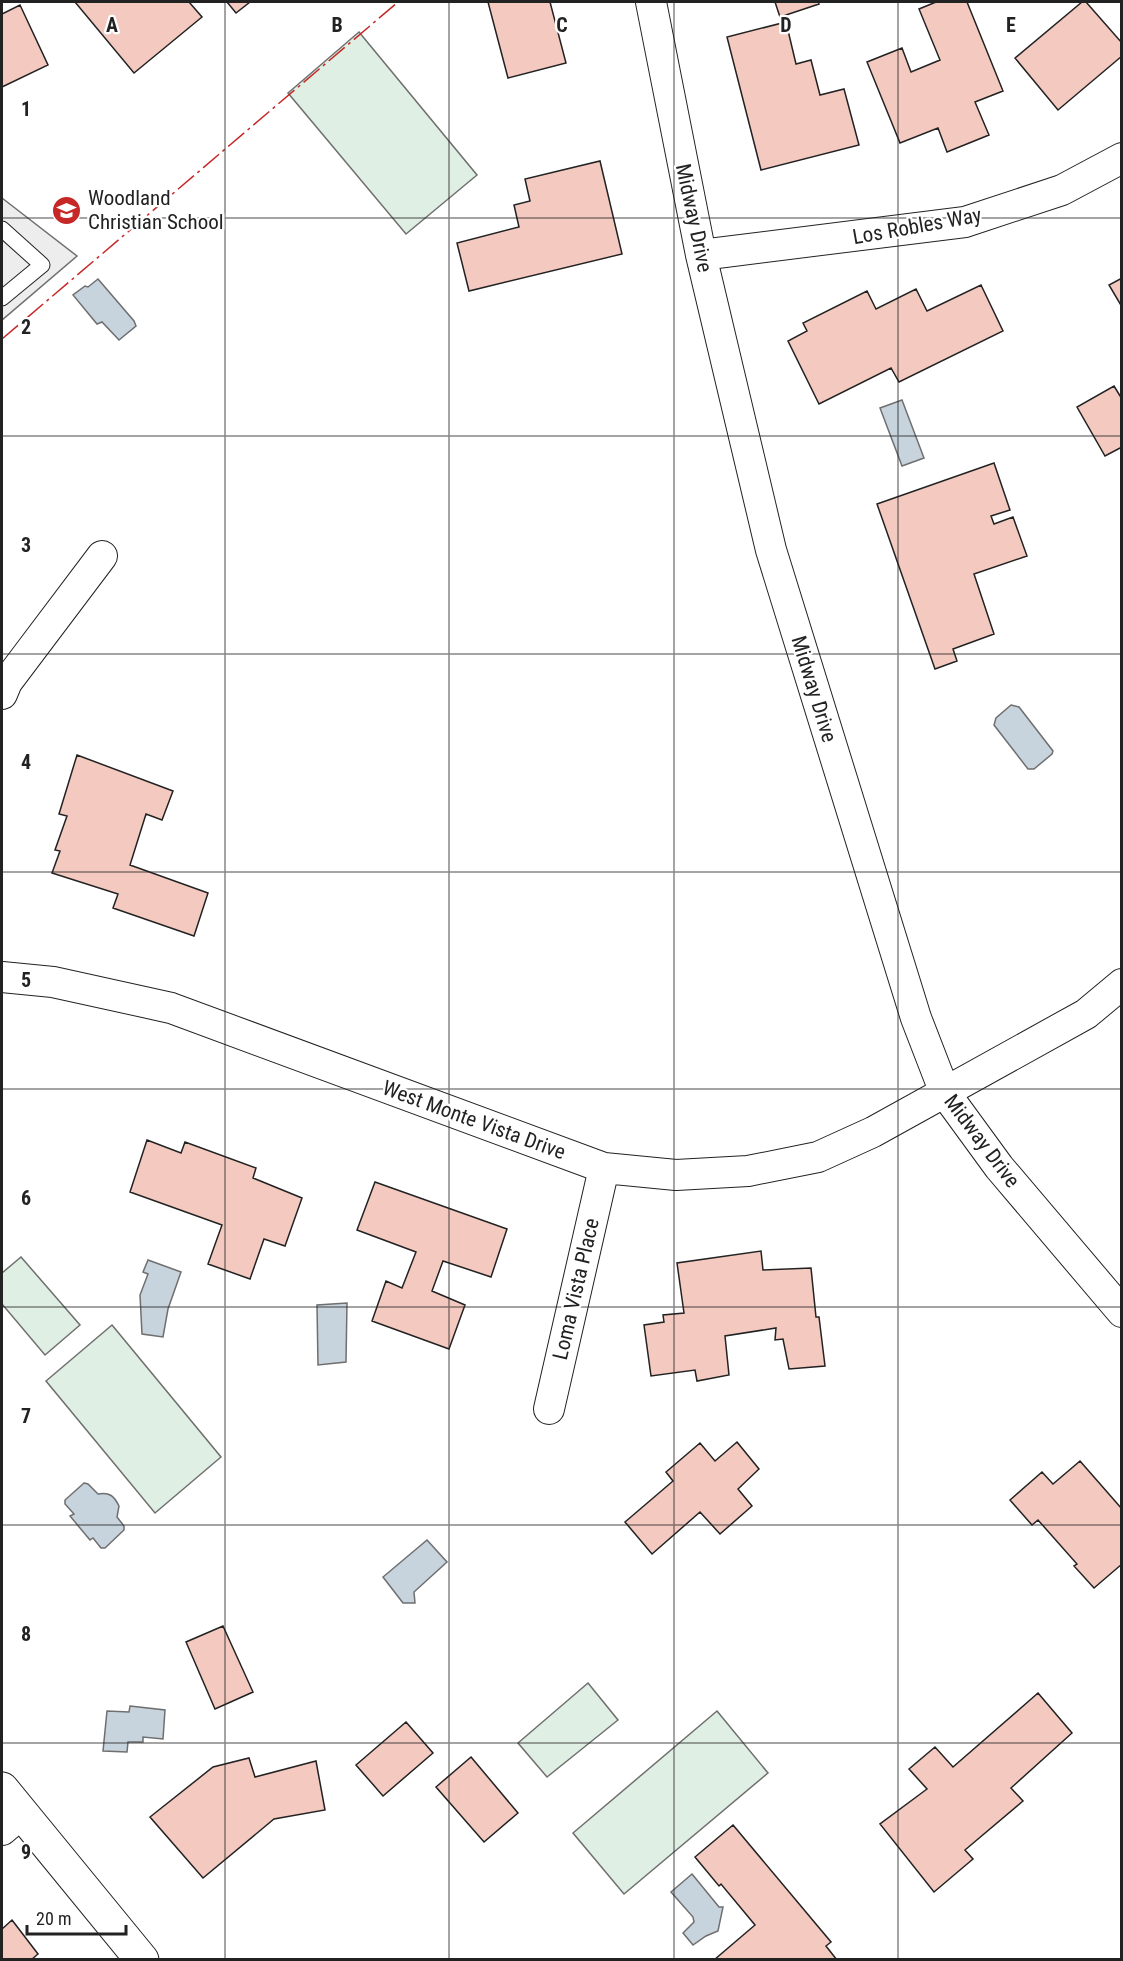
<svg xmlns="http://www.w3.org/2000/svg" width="1123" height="1961" viewBox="0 0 1123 1961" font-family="'Roboto Condensed',sans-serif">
  <rect width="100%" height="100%" fill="#fff"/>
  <path fill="#e0efe3" stroke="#6f6f6f" stroke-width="1.5" d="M 359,32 L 477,175 L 406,234 L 288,93 Z
    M 21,1257 L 80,1325 L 45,1355 L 2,1304 L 2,1273 Z
    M 112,1325 L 221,1457 L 155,1513 L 46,1381 Z
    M 588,1683 L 618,1720 L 547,1777 L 518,1743 Z
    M 717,1711 L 768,1773 L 624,1894 L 573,1833 Z"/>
  <path fill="#ededed" stroke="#6f6f6f" stroke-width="1.5" d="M 2,198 L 77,256 L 2,320 Z"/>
  <path fill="#c7d3dd" stroke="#6f6f6f" stroke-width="1.5" d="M 98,279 L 134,321 L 136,326 L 119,340 L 102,322 L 97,324 L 73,295 L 85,286 L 88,287 Z
    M 902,400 L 924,458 L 902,466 L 880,408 Z
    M 1011,705 L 1019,707 L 1053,751 L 1052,754 L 1034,769 L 1028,769 L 994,725 L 996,718 Z
    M 148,1260 L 181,1272 L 168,1309 L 163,1337 L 142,1334 L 140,1295 L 148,1274 L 143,1272 Z
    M 347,1303 L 346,1362 L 318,1365 L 317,1305 Z
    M 84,1483 L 88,1484 L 98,1494 C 110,1492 114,1496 119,1506 L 117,1517 L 124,1526 L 124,1530 L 105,1548 L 101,1548 L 93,1538 L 90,1540 L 70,1516 L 74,1514 L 65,1504 L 65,1500 Z
    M 427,1540 L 447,1562 L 414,1592 L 415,1603 L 403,1603 L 383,1577 Z
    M 130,1706 L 165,1710 L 163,1739 L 143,1737 L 143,1742 L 128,1742 L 127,1752 L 103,1751 L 107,1711 L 129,1712 Z
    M 692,1874 L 719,1907 L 723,1907 L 718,1931 L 706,1936 L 693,1945 L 683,1933 L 694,1922 L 693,1917 L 671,1892 Z"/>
  <path fill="#f3c9c0" stroke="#222" stroke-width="1.5" d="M 75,2 L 189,2 L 202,17 L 134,73 Z
    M 227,2 L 250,2 L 236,13 Z
    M 488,2 L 550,2 L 566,63 L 508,78 Z
    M 775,2 L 818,2 L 819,4 L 780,17 Z
    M 936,2 L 967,2 L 1003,91 L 975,102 L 989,135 L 947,152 L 938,128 L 900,143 L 867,62 L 902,48 L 911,72 L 940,60 L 919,9 Z
    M 1082,2 L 1086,2 L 1122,43 L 1122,56 L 1058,110 L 1015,58 Z
    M 20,5 L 48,65 L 2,87 L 2,14 Z
    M 786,22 L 796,64 L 811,60 L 820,95 L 844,89 L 859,145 L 761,170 L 727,37 Z
    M 600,161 L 622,254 L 469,291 L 457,243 L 519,227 L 514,205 L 530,201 L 525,179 Z
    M 1122,278 L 1122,307 L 1109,285 Z
    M 981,285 L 1003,331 L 899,382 L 891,368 L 819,404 L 788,341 L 807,331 L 803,323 L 867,291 L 876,309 L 916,289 L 927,311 Z
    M 1114,386 L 1122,399 L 1122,447 L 1105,456 L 1077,407 Z
    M 994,463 L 1010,510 L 991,516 L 994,524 L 1013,517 L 1027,556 L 974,574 L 994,634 L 953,649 L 957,661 L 935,669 L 877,504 Z
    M 77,755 L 173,791 L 162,820 L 146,814 L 130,865 L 208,893 L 194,936 L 113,908 L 118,894 L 52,873 L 60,851 L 55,850 L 67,816 L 59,814 Z
    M 147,1140 L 181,1153 L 185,1142 L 256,1168 L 253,1178 L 302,1198 L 285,1246 L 264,1239 L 250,1279 L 208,1264 L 222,1225 L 130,1192 Z
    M 375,1182 L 507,1229 L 491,1277 L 443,1261 L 432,1291 L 465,1305 L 449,1349 L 372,1321 L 386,1281 L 402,1288 L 416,1252 L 357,1230 Z
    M 761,1251 L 763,1270 L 811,1268 L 816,1317 L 819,1317 L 825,1366 L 789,1369 L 783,1339 L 775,1340 L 776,1328 L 725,1336 L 729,1375 L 697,1381 L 695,1370 L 651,1376 L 644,1325 L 664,1322 L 663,1315 L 684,1313 L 677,1263 Z
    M 737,1442 L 759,1469 L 738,1489 L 752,1506 L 720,1534 L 700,1512 L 652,1554 L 625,1522 L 673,1481 L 666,1472 L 700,1443 L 715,1461 Z
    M 1080,1461 L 1122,1509 L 1122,1564 L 1094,1588 L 1074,1566 L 1077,1564 L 1038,1520 L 1032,1525 L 1010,1500 L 1042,1472 L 1053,1484 Z
    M 223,1626 L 253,1692 L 215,1709 L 186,1642 Z
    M 1038,1693 L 1072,1733 L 1011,1788 L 1023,1801 L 965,1850 L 973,1859 L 934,1892 L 880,1824 L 927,1789 L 909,1769 L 935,1747 L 953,1767 Z
    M 406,1722 L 433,1753 L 383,1796 L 356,1765 Z
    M 471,1757 L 518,1813 L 484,1842 L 436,1787 Z
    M 249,1758 L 255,1777 L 316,1761 L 325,1810 L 274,1819 L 203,1878 L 150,1817 L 213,1767 Z
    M 733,1825 L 831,1942 L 826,1946 L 837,1960 L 714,1960 L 755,1925 L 721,1884 L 719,1886 L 695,1857 Z
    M 12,1920 L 38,1954 L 31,1960 L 2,1960 L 2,1929 Z"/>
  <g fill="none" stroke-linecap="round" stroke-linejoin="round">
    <defs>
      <path id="service" d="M 2,229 L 42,265 L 2,298"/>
      <path id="minor" d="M 651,2 L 701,255 L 771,550 L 916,1018 L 945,1093 L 999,1167 L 1122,1312
        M 701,255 L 965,222 L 1062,190 L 1122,158
        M 2,694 L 7,682 L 102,556
        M 2,977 L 53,982 L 171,1008 L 604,1168 L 676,1175 L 748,1171 L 818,1157 L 873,1132 L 1086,1014 L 1122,984
        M 549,1409 L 604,1168
        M 2,1830 L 22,1813"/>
      <path id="tertiary" d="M 2,1789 L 142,1960"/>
    </defs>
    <use href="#service" stroke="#222" stroke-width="17"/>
    <use href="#minor" stroke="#222" stroke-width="32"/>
    <use href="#tertiary" stroke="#222" stroke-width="35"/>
    <use href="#service" stroke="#fff" stroke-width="15"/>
    <use href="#minor" stroke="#fff" stroke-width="30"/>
    <use href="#tertiary" stroke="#fff" stroke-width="33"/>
    <path stroke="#c62828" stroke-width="1.5" stroke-dasharray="21 4.5 3 4.5" stroke-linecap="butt" d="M 2,339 L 398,2"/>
  </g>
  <path fill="none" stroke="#222" stroke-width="1.5" stroke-opacity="0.55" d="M 225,2 L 225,1960M 449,2 L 449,1960M 674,2 L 674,1960M 898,2 L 898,1960M 2,218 L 1122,218M 2,436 L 1122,436M 2,654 L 1122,654M 2,872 L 1122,872M 2,1089 L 1122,1089M 2,1307 L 1122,1307M 2,1525 L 1122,1525M 2,1743 L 1122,1743"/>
  <defs>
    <symbol id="school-disc" viewBox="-11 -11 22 22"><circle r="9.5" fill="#c62828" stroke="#fff"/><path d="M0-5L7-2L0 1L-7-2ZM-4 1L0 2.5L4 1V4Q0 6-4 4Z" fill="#fff"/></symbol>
  </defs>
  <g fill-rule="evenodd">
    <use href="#school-disc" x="50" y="194" width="33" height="33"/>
  </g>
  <g text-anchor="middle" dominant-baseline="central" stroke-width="4.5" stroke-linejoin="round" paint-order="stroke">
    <g font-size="21" fill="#222" stroke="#fff" text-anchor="start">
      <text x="88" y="198">Woodland<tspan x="88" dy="24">Christian School</tspan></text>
    </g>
    <g font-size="21" fill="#222" stroke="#fff">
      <text transform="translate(694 218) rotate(78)">Midway Drive</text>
      <text transform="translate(917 226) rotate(-10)">Los Robles Way</text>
      <text transform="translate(814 689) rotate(73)">Midway Drive</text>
      <text transform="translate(474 1120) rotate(20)">West Monte Vista Drive</text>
      <text transform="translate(982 1141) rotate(53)">Midway Drive</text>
      <text transform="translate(576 1289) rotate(-77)">Loma Vista Place</text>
    </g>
  </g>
  <g font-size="20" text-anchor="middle" font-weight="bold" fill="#222" stroke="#fff" stroke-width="4.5" stroke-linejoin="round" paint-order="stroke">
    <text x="112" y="32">A</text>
    <text x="337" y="32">B</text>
    <text x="562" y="32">C</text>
    <text x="786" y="32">D</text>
    <text x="1011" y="32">E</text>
    <text x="26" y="116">1</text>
    <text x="26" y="334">2</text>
    <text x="26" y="552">3</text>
    <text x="26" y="769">4</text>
    <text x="26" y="987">5</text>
    <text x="26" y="1205">6</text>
    <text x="26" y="1423">7</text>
    <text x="26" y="1641">8</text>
    <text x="26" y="1859">9</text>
  </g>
  <rect width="1123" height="1961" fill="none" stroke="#222222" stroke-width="6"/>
  <path d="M27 1925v9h99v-9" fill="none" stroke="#222222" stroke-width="3"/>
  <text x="36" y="1925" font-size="18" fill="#222222" stroke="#ffffff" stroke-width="4.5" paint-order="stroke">20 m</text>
</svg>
